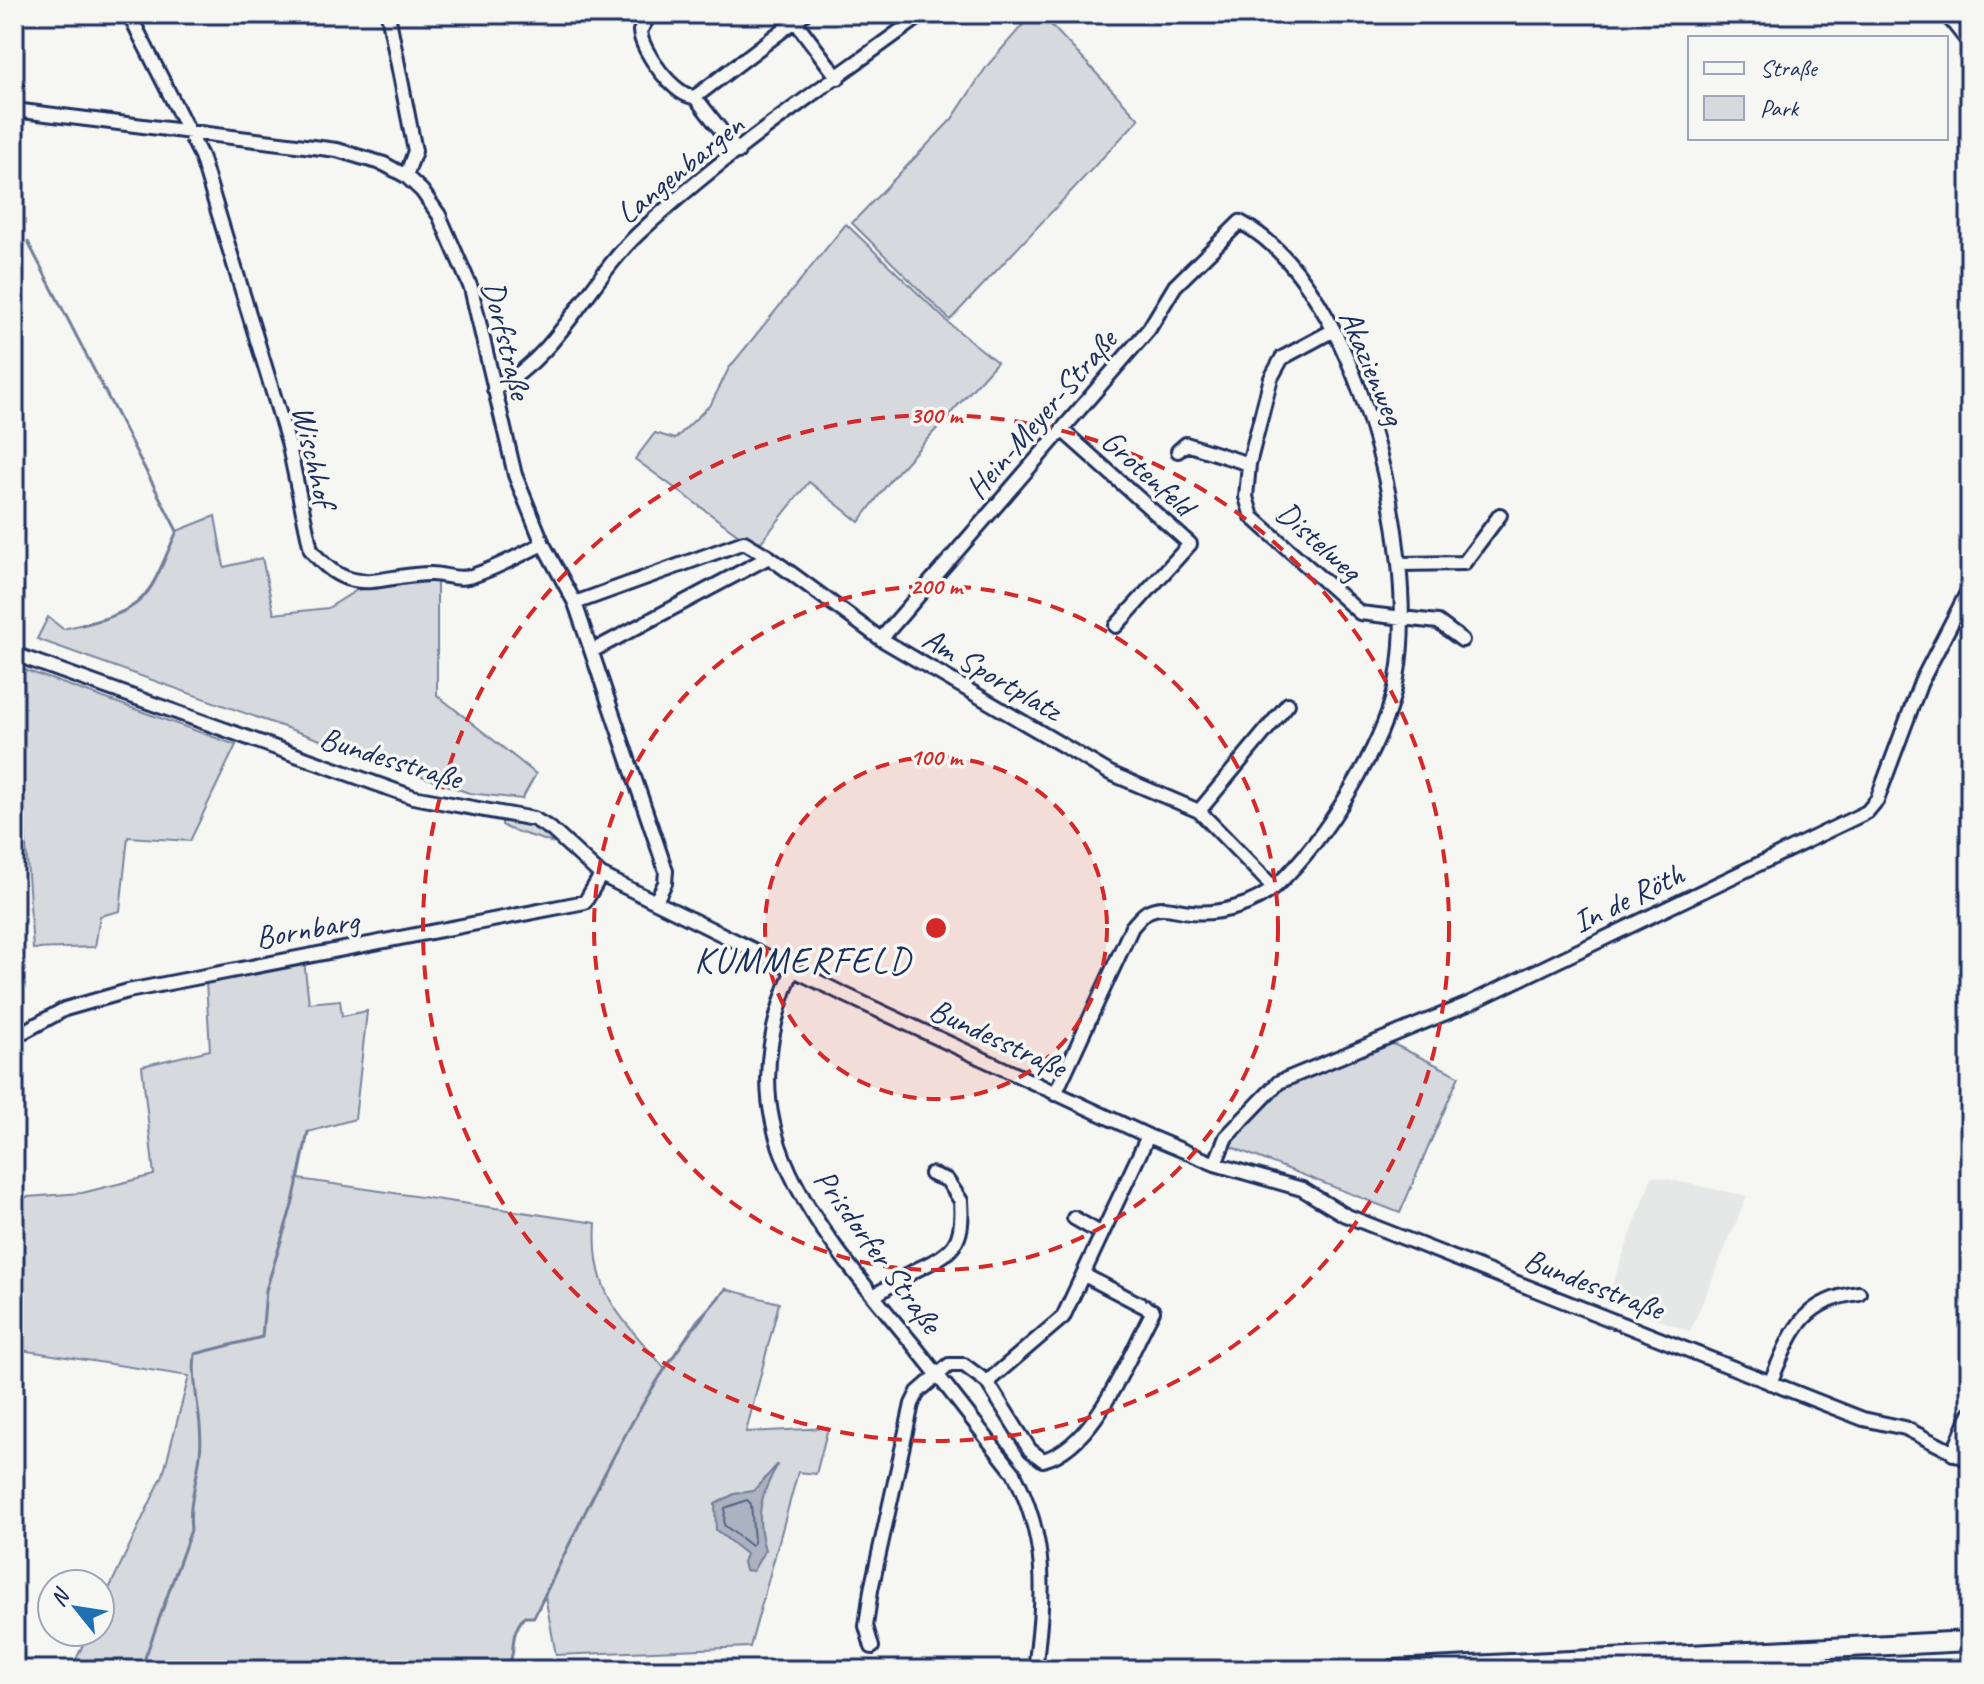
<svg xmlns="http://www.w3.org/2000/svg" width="1984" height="1684" viewBox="0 0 1984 1684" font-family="Caveat,sans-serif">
  <rect width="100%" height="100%" fill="#f6f6f2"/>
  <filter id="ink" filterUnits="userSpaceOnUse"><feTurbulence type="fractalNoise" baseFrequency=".0125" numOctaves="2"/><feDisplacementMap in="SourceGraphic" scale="16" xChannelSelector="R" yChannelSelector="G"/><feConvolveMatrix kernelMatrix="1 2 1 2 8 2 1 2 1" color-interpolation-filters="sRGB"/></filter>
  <g filter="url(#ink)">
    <path fill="#e6e7e7" d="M 1652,1176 L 1747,1196 L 1690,1332 L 1607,1299 Z"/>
    <path fill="#d6d9dd" stroke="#78849e" stroke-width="2" d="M 1032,14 L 1041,14 L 1139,119 L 950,320 L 852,223 L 952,119 L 987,66 Z
      M 846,224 L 951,325 L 997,362 L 893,477 L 859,522 L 809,482 L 761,542 L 739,535 L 635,459 L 655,433 L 675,439 L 711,404 L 729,368 Z
      M 215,516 L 224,567 L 262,558 L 274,614 L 328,608 L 357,590 L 437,581 L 437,695 L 536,774 L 522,799 L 469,793 L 37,639 L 48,617 L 63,629 C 145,609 143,608 177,531 Z
      M 14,666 L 236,745 L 190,841 L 128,837 L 120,911 L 100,916 L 95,947 L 33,949 Z
      M 502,819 L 531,824 L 557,844 L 509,829 L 502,825 Z
      M 304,961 L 309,1003 L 340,1000 L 342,1016 L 367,1011 L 355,1119 L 308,1132 L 299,1179 L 596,1223 C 591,1296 622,1317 665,1369 L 697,1320 L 726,1289 L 779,1303 L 746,1432 L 828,1428 L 816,1474 L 798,1472 L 750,1647 L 556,1655 L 545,1596 L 534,1617 L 524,1617 C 507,1639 519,1650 506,1670 L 169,1670 L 136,1661 L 126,1670 L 71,1670 L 89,1632 L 100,1632 L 100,1608 L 163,1475 L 189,1376 L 14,1349 L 14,1198 L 82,1193 L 154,1175 L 142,1066 L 210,1050 L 206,982 Z
      M 1387,1041 L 1459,1076 L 1400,1213 L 1229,1146 L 1281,1086 Z"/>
    <path fill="#abb2c0" stroke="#717e99" stroke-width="2" d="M 778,1464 C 760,1495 755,1515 765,1550 L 753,1571 L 745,1570 L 743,1562 L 746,1554 L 716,1530 L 715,1504 L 734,1494 L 753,1491 Z"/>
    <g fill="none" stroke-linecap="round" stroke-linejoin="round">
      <path stroke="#556385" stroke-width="2" d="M 747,1500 L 751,1504 L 754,1542 L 751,1546 L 724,1525 L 725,1508 Z"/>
      <path stroke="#717e99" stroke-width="3" d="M 28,242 L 177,531 C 149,593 152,608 82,625
        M 145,1658 L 191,1530 C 188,1503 197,1482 200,1455 C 204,1421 191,1388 195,1354 L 262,1337 L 266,1290 L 293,1202 L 308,1132
        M 138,1670 L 142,1662
        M 506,1670 C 519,1649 506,1640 524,1617 L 534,1617 C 589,1505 642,1382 726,1289"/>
      <defs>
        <path id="minor" d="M 129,14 L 201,156 L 288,442 L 311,550 C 352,601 380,574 431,574 C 444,574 455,580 468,577 C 494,570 519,555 543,544
          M 388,14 L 415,151 L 406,176
          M 650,14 L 640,31 C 641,51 675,97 695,97 L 804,14
          M 1946,14 L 1970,44
          M 795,21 L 838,78
          M 695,97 L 738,152
          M 14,110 L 337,150 L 384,164 L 406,176 L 422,191 L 439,215 L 471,288 L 515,475 L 543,544 L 575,603 L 666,871 L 665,883 L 656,901
          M 1332,331 L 1282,358 L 1271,378 L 1249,464 L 1246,497 L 1252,517 L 1360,613 L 1438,622 L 1462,640
          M 494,389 C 558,358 588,281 638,234 C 725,152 827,85 923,14
          M 1062,430 L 1190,544 L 1116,626
          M 1178,451 L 1186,444 L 1249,464
          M 1399,564 L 1464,563 L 1500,515
          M 575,603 L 744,542 L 769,557
          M 881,639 L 1149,329 L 1175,286 L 1240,222 C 1359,285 1420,553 1397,678 C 1386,744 1325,840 1276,886 C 1255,905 1219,915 1191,912 C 1177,911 1163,904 1149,911 C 1143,913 1137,922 1132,927 L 1055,1094
          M 592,651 L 769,557 L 881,639 L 1110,773 L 1199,811 L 1274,888
          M 14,654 L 413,797 L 534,819 L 551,829 L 601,875 L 839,992 L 1148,1136 L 1215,1164 L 1302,1189 L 1345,1215 L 1863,1419 L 1905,1428 L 1970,1461
          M 1199,811 L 1288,704
          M 793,969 C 773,1017 761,1072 773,1123 C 790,1204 865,1285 916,1348 C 949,1389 981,1431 1014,1473 C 1049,1543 1044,1595 1035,1670
          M 14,1037 L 65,1009 L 128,991 L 585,902 L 601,875
          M 1215,1164 L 1226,1137 L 1279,1082 L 1468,1004 L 1867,812 L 1877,800 L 1921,682 L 1970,587
          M 1074,1218 L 1100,1233
          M 874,1296 C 888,1287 903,1277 918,1269 C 954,1252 964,1244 961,1201 L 947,1180 L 931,1174
          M 987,1382 L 1030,1450 L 1043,1460 C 1096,1446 1128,1357 1153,1311 L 1084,1275
          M 1770,1383 C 1791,1335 1800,1300 1859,1293
          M 1953,1454 L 1970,1413
          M 872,1647 L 866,1626 L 871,1590 L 912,1404 L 918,1392 L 949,1365 L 964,1365 L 987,1382 L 1063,1317 L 1148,1136"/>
        <path id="highway" d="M 1393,1670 L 1970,1641
          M 1809,1670 L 1970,1662"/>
      </defs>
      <use href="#minor" stroke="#1b2f5e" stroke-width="18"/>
      <use href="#highway" stroke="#1b2f5e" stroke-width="24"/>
      <use href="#minor" stroke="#f6f6f2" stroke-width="12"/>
      <use href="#highway" stroke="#f6f6f2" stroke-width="18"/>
    </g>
  </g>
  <circle cx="936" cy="928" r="171" fill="#d62828" fill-opacity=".12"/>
  <g fill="none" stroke="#d62828" stroke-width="4" stroke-dasharray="14 10">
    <circle cx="936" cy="928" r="171"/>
    <circle cx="936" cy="928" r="342"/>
    <circle cx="936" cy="928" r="513"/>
  </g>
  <g text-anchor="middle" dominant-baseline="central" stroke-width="7" stroke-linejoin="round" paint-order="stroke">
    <g font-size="32" fill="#1b2f5e" stroke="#f6f6f2">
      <text transform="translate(680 169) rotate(-39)">Langenbargen</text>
      <text transform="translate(507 340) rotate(76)">Dorfstraße</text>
      <text transform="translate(1372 367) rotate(67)">Akazienweg</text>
      <text transform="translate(1041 414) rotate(-49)">Hein-Meyer-Straße</text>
      <text transform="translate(314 456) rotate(77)">Wischhof</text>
      <text transform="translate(1148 473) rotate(42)">Grotenfeld</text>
      <text transform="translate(1319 541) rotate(42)">Distelweg</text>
      <text transform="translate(992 674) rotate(30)">Am Sportplatz</text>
      <text transform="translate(391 758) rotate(17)">Bundesstraße</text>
      <text transform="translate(1628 898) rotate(-26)">In de Röth</text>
      <text transform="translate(307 929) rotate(-10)">Bornbarg</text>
      <text transform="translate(998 1038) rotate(25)">Bundesstraße</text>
      <text transform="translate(878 1251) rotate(54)">Prisdorfer Straße</text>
      <text transform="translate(1594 1284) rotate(21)">Bundesstraße</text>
    </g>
    <g font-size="36" letter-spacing="2" fill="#1b2f5e" stroke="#f6f6f2">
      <text x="803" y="960">KUMMERFELD</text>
    </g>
  </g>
  <circle cx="936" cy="928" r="12" fill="#d62828" stroke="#f6f6f2" stroke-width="4"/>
  <g font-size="24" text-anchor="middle" font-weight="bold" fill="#d62828" stroke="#f6f6f2" stroke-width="7" stroke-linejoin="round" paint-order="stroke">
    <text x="936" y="423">300 m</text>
    <text x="936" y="594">200 m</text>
    <text x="936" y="765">100 m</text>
  </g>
  <rect width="1984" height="1684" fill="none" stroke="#f6f6f2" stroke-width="48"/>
  <rect x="24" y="24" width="1936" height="1636" fill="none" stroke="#1b2f5e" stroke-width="3" filter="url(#ink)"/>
  <rect x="1688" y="36" width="260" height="104" fill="#f6f6f2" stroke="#9ea6b7" stroke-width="2"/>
  <rect x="1704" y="62" width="40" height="12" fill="#f6f6f2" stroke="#9ea6b7" stroke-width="2"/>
  <text x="1760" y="76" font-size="24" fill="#1b2f5e">Straße</text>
  <rect x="1704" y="96" width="40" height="24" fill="#d6d9dd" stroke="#9ea6b7" stroke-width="2"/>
  <text x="1760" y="116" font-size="24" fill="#1b2f5e">Park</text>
  <g transform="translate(76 1608) rotate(300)"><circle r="38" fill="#f6f6f2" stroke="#9ea6b7" stroke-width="2"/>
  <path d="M0-6L14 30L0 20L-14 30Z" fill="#1f6fb2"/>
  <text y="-12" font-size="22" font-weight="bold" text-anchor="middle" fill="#1b2f5e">N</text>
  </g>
</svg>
